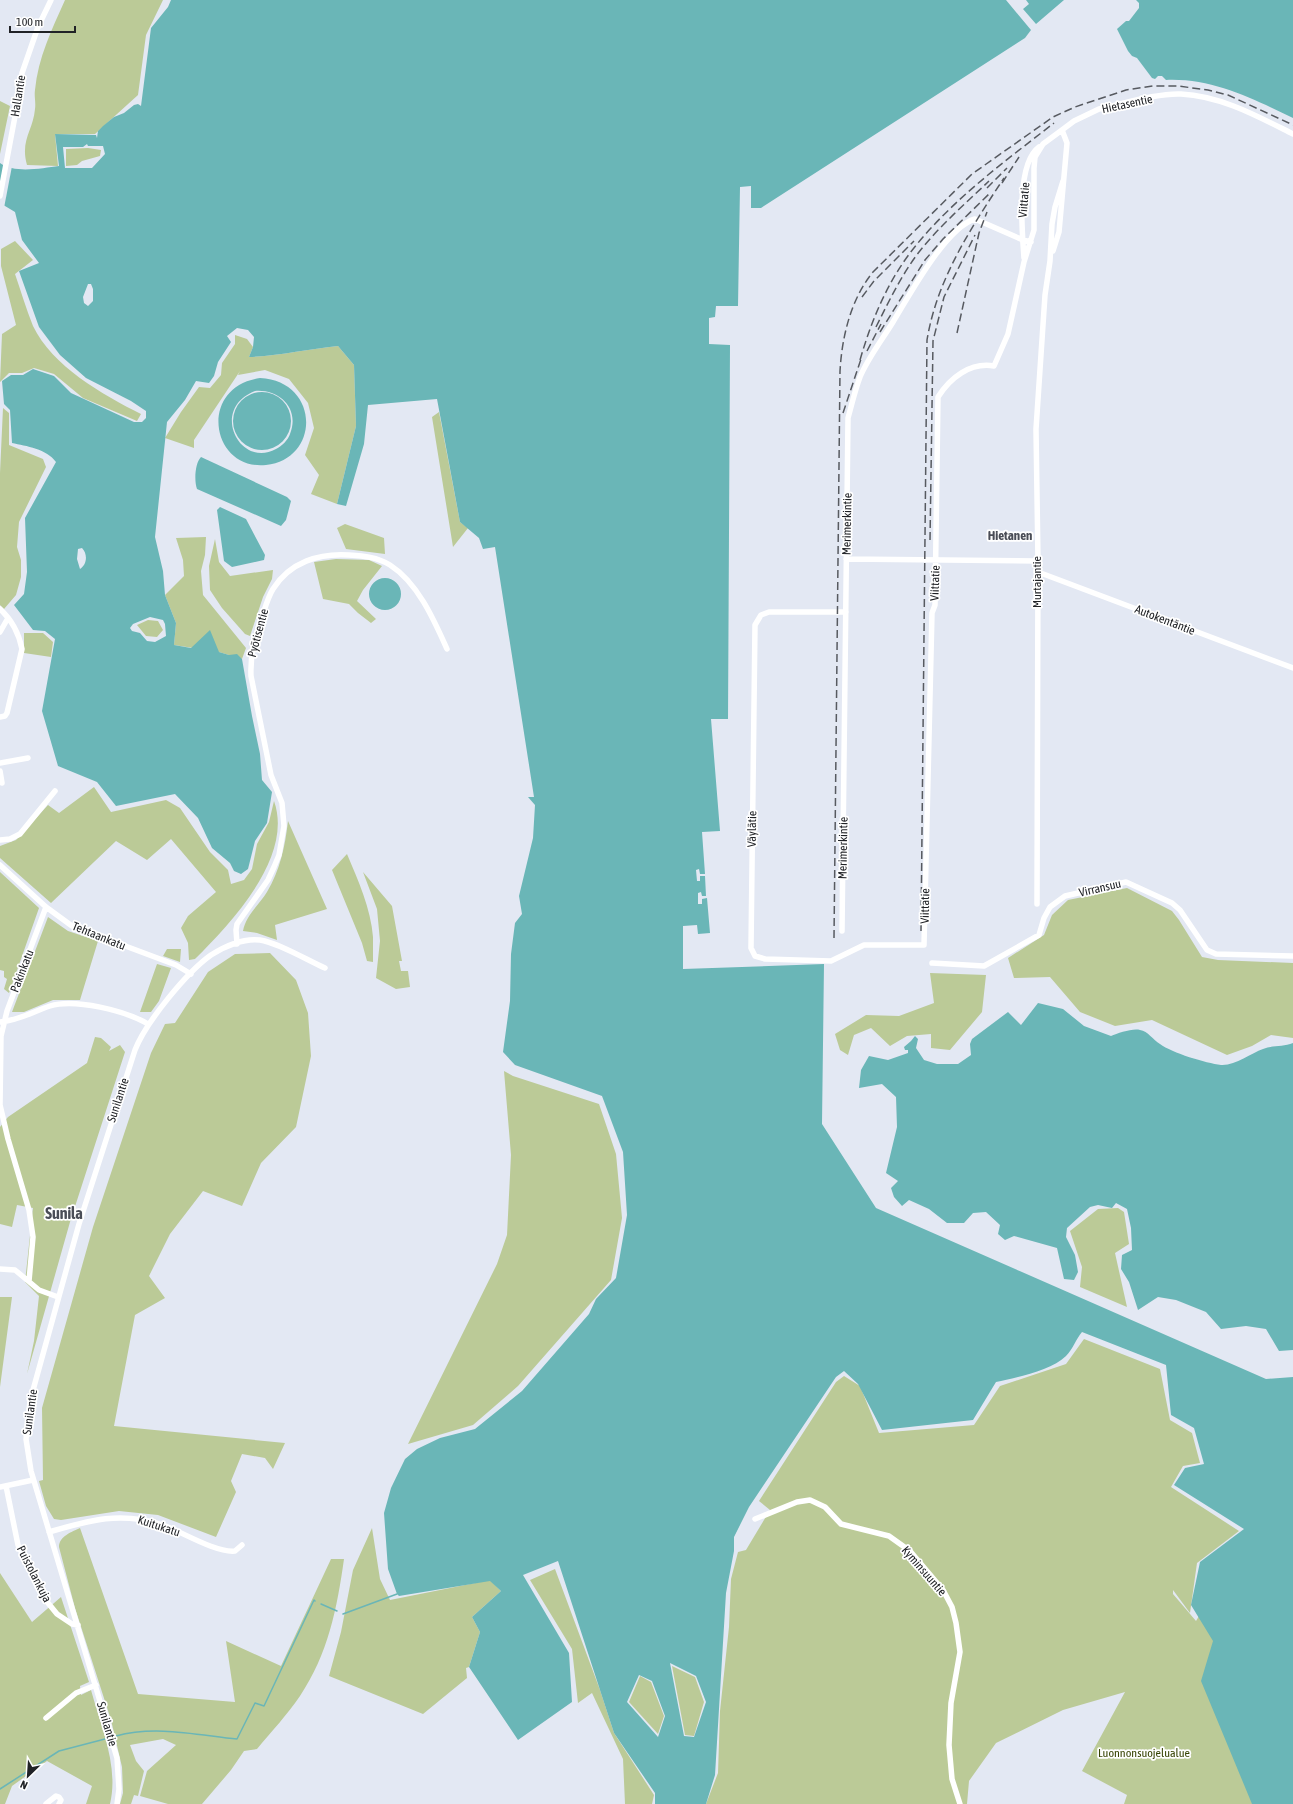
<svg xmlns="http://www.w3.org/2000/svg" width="1293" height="1804" viewBox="0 0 1293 1804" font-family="'Asap Condensed',sans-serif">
  <rect width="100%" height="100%" fill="#e3e8f3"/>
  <path fill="#bbca97" d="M 65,0 L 163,0 L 146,35 L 138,95 L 95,134 L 55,134 L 58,166 L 27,165 C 20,140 33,131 35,109 C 36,102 34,96 35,90 C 38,58 52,29 65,0 Z
    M 0,101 L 10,106 L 0,154 Z
    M 88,148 L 101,150 L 100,156 L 82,161 L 77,165 L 66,166 L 66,149 Z
    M 15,241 L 33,260 L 15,274 C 21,291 26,309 33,326 C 52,366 103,395 141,414 L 137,421 L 83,398 L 54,374 L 34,368 L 22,373 L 9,373 L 0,382 L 2,334 L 16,325 L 1,266 L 1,249 Z
    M 235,335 L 247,339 L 253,347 L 249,357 C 279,356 308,349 338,346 L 354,365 L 356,426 L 337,504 L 311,494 L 319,475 L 305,455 L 314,428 L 308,403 L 289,379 L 265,370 L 238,375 L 240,371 L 194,440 L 194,448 L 165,438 L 181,412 L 199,387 L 210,388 L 221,375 L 222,363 L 235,344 Z
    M 3,408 L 9,413 L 9,445 L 43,459 L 46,467 L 19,522 L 17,547 L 21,560 L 21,577 L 16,595 L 4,609 L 0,605 L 0,473 Z
    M 439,412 L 460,522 L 468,528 L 453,547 L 432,417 Z
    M 345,524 L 384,538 L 385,554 L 346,549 L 337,528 Z
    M 206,537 L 205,555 L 201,571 L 203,595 L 246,648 L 242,659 L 219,652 L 174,645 L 176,623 L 165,595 L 184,576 L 183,560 L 176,538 Z
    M 215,539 L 219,562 L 230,576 L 273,570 L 272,579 L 263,597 L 250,636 L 245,634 L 222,608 L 210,590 L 209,566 Z
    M 336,559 L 369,560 L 382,566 L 363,590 L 357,601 L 376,619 L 371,623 L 358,613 L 349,604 L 323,599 L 314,562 Z
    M 148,620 L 158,621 L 163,630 L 157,637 L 146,636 L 137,625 Z
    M 24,633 L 43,633 L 53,642 L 51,657 L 24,653 Z
    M 94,787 L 111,812 L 166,800 L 180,808 L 210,852 L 228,870 L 231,884 L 244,880 L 252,869 L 257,844 L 269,822 L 274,801 C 294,857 231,923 195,959 L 189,960 L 188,943 L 181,928 L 188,916 L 216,892 L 171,839 L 147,860 L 116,841 L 51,903 L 0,858 L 0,846 L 16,840 L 48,805 L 59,813 Z
    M 288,821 L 327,909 L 275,925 L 277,940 L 257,933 L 243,931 C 246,915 259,905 267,892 C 280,870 285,847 288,821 Z
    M 347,854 C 358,880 371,909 373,937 C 373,946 373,954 373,962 L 367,961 L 362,943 L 332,870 Z
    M 0,872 L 39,908 L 9,993 L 4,989 L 7,979 L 4,977 L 4,971 L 0,970 Z
    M 363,872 L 392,906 L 402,961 L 399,961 L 401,971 L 408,971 L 410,987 L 396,989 L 376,978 L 380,941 L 377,909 Z
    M 1127,888 L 1172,911 L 1179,920 L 1202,957 L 1218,960 L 1293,963 L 1293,1038 L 1271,1035 L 1252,1046 L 1227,1055 L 1152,1020 L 1115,1026 L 1080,1012 L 1050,977 L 1014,978 L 1008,958 L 1044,935 L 1052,915 L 1068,900 Z
    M 48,917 L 68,931 L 98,941 L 80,1000 L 53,1000 L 24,1012 L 12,1012 Z
    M 167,949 L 181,949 L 180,962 L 163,956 Z
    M 270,953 L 296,980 L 308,1013 L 311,1056 L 296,1127 L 261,1163 L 242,1206 L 203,1191 L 170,1234 L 149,1276 L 165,1298 L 135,1315 L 114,1426 L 285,1443 L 273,1469 L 265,1458 L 242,1454 L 231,1481 L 236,1492 L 216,1537 L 158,1515 L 119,1511 L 61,1520 L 54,1519 L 46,1506 L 39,1481 L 43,1480 L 42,1408 L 93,1227 L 151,1053 L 165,1024 L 175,1023 L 208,972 L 235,954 Z
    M 157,964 L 171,968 L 159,1001 L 151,1012 L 140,1012 Z
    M 930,973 L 986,975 L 982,1012 L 950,1050 L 931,1048 L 931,1034 L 907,1036 L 890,1046 L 871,1028 L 854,1035 L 848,1055 L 840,1050 L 835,1034 L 866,1015 L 899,1016 L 934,1003 Z
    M 95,1037 L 101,1038 L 111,1047 L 109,1051 L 120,1045 L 125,1052 L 70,1222 L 27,1374 L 34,1341 L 39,1296 L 25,1282 L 33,1208 L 17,1205 L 12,1227 L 0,1224 L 0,1127 L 8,1117 L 87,1063 Z
    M 504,1071 L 513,1076 L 599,1104 L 616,1154 L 622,1218 L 611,1280 L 518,1386 L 473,1425 L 408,1444 L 497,1264 L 507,1235 L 511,1155 Z
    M 1118,1208 L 1124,1212 L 1129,1244 L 1115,1253 L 1127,1307 L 1080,1287 L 1082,1267 L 1070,1231 L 1098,1209 Z
    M 0,1297 L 12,1297 L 0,1387 Z
    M 1084,1339 L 1160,1369 L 1170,1420 L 1192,1433 L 1200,1463 L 1183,1466 L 1171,1487 L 1239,1531 L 1197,1563 L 1190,1613 L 1173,1590 L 1173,1594 L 1196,1621 L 1199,1616 L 1223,1617 L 1254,1804 L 1124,1804 L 1127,1795 L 1082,1771 L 1125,1692 L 1063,1710 L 996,1743 L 969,1781 L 967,1804 L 706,1804 L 718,1773 L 720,1711 L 729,1627 L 731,1579 L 738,1552 L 746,1550 L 770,1510 L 759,1501 L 836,1382 L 844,1376 L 860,1386 L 879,1433 L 974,1425 L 1000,1386 L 1066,1364 Z
    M 80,1528 L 138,1694 L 235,1702 L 226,1641 L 281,1666 L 331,1559 L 344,1559 C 337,1609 328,1654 300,1696 C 287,1715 272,1731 257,1749 L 244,1751 L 231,1770 L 202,1804 L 168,1804 L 140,1796 L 147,1771 L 176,1745 L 163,1739 L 130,1745 L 136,1761 L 144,1771 L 138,1796 L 134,1795 L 131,1804 L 120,1804 L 123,1793 L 122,1767 L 111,1720 L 75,1608 L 59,1547 C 59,1536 72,1532 80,1528 Z
    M 372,1528 L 380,1579 L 390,1600 L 490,1580 L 501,1591 L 472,1617 L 480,1632 L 469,1667 L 466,1668 L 467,1678 L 423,1714 L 329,1676 L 341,1632 L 353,1570 Z
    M 555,1569 L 600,1690 L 614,1733 L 654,1795 L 652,1804 L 625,1804 L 623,1759 L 592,1693 L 578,1703 L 572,1649 L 530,1580 Z
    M 0,1573 L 32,1622 L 61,1597 L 89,1682 L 80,1686 L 81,1695 L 91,1690 C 101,1727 119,1766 110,1804 L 86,1804 L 92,1786 L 47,1761 L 12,1786 L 5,1804 L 0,1804 Z
    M 672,1666 L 695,1677 L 704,1702 L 694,1736 L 685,1735 Z
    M 640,1676 L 651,1682 L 664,1716 L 658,1734 L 629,1702 Z"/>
  <path fill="#6ab6b7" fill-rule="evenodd" d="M 171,0 L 1006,0 L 1031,30 L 1025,38 L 761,208 L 751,208 L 751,186 L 740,187 L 738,306 L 716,306 L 715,317 L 709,318 L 709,344 L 730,345 L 728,719 L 711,719 L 720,831 L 702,832 L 705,874 L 700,874 L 699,869 L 696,870 L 697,881 L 700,881 L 700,876 L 705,876 L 706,896 L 702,896 L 701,892 L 698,893 L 698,904 L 702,904 L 702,899 L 707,898 L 710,933 L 698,934 L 697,925 L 683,926 L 683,969 L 824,964 L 822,1124 L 876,1208 L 1266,1379 L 1293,1377 L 1293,1804 L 1252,1804 L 1201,1681 L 1213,1641 L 1191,1605 L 1200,1562 L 1244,1529 L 1174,1485 L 1185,1468 L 1204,1464 L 1194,1428 L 1171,1415 L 1166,1365 L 1082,1332 C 1076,1339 1073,1349 1066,1356 C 1051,1371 1017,1377 996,1382 L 973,1420 L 882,1430 L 858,1384 L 844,1371 L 836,1377 L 749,1507 L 734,1537 L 734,1551 L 726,1593 L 715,1775 L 706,1804 L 655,1804 L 655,1793 L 614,1733 L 558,1561 L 523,1575 L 569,1653 L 572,1702 L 518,1740 L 469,1667 L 480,1632 L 472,1617 L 501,1591 L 490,1581 L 399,1596 L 397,1594 L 388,1569 L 384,1513 L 391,1488 L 405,1459 L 417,1449 L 440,1438 L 475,1429 L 522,1391 L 589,1314 L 596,1299 L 616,1278 L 627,1215 L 623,1152 L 602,1096 L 515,1065 L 503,1052 L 510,1001 L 511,954 L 515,923 L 522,914 L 519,896 L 533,838 L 535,805 L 528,797 L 534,797 L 495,547 L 483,549 L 479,538 L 460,522 L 437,399 L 368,405 L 364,444 L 346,506 L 337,504 L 356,426 L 354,365 L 338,346 C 308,349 279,356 249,357 L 253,347 L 254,337 L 248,330 L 237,328 L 227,336 L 231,342 L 218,362 L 214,376 L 209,383 L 196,381 L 185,400 L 167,422 L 155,537 L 163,571 L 165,595 L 176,623 L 174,645 L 191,648 L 210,630 L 219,652 L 229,655 L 237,654 L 242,659 L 252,716 L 260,754 L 262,780 L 272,792 L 267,823 L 255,841 L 248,869 L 241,874 L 234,871 L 230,863 L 212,848 L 198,818 L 175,794 L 116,806 L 97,782 L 58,766 L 42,711 L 55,639 L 45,631 L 33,630 L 14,605 L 24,594 L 27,572 L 25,518 L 56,462 C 47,449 26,446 12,443 L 10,410 L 4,404 L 2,381 L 11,375 L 23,375 L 33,369 L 54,376 L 71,393 L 134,422 L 142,422 L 146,418 L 146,411 L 131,401 L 86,378 L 60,355 L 39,327 L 19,271 L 39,263 L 22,240 L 15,212 L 0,203 L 0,163 C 15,174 42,168 59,166 L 55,134 L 96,135 L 97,138 L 98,131 L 103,126 L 114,117 L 124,113 L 134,105 L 138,104 L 141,106 L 151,28 L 168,7 ZM 87,144 L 88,146 L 103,146 L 105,154 L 92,168 L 65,168 L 63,147 L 83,147 ZM 88,284 L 91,284 L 93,289 L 93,301 L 88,306 L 84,303 L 83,297 ZM 82,548 C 88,554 87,565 80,569 L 77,559 L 78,549 ZM 150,617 L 163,620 L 165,624 L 166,636 L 155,642 L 147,641 L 140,633 L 132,631 L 130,628 L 133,624 ZM 670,1663 L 696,1676 L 706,1702 L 694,1737 L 684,1736 ZM 639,1675 L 652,1681 L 665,1716 L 658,1737 L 627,1702 Z
    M 1026,0 L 1064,0 L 1036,24 L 1023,9 L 1029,4 Z
    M 1136,0 L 1293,0 L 1293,118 C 1253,99 1213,78 1166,80 L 1162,76 L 1158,76 L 1155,79 L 1152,78 L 1137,58 L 1132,56 L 1128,51 L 1117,29 L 1126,21 L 1129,21 L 1139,8 L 1139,3 Z
    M 260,378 C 320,381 321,459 266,465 C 211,471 197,387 260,378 ZM 255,391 C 280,389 300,409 290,434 C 288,440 282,446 276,449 C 240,469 209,409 255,391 Z
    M233 421a29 29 0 1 1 58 0a29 29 0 1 1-58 0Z
    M 201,457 L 287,497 L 291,501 L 286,520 L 281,526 L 197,489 C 194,481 195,463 201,457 Z
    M 220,507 L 246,519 L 265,555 L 264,560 L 232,567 L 224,561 L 217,510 Z
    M369 594a16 16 0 1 1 32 0a16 16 0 1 1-32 0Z
    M 1038,1003 L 1063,1009 L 1084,1026 L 1111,1036 C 1118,1033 1133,1028 1140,1030 C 1148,1031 1153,1040 1160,1044 C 1172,1053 1206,1063 1221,1065 C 1235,1066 1251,1053 1263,1049 C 1273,1045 1283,1047 1293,1043 L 1293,1350 L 1279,1351 L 1266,1329 L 1246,1326 L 1221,1329 L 1206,1312 L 1176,1300 L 1158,1297 L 1138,1310 L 1129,1282 L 1121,1269 L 1122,1255 L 1132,1250 L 1131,1228 L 1127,1209 L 1116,1203 L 1112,1208 L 1098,1205 L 1090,1207 L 1067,1228 L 1066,1237 L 1075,1255 L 1078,1272 L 1074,1280 L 1064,1279 L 1057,1248 L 1014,1236 L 1005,1240 L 998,1234 L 1000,1225 L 986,1212 L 973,1213 L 964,1223 L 947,1223 L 929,1209 L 909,1200 L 902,1206 L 894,1197 L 891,1188 L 898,1181 L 886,1173 L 897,1127 L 896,1097 L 882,1084 L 859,1088 L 861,1070 L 869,1056 L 888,1060 L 908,1053 L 908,1050 L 905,1050 L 904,1047 L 911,1041 L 915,1036 L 918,1039 L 916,1048 L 924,1060 L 937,1064 L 958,1064 L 971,1055 L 970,1044 L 972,1039 L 1008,1012 L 1021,1025 Z"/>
  <path fill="#e3e8f3" d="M 5,164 L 12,166 L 4,208 L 0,206 L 0,184 Z"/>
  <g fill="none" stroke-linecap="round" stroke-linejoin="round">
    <path stroke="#6ab6b7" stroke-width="1.5" d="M 321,1604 L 337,1611
      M 343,1614 L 397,1594
      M 116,1736 C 155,1725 198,1735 237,1739 L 255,1703 L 264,1706 L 314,1600 L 315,1601
      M 0,1789 L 59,1751 L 105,1739"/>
    <path stroke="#fff" stroke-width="5.5" d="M 0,196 L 16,111 L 22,73 L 38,27 L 51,0
      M 1053,251 L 1059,232 L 1067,143 L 1062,130
      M 1024,258 C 1022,231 1016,164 1039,147
      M 846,559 L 1038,561
      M 1038,572 L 1293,668
      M 0,609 C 11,619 19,634 22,649 L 7,713 L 5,716 L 0,717
      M 846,612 L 769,612 L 761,615 L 755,625 L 751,948 L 755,956 L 765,959 L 831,961 L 864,945 L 924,945 L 932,613 L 935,605 L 938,397 C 950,378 970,362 994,366 L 1008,334 L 1024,262 L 1034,230 L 1034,168 L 1035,157 L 1043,144 L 1062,130 L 1074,121 L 1099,109 C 1123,104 1157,93 1181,94 C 1221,96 1257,116 1293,134
      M 0,632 L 8,618
      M 0,763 L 28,758
      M 0,771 L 2,783
      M 0,840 L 10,839 L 20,834 L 55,791
      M 0,865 L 46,907 L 72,926 L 176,965 L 191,974
      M 1037,904 L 1038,561 L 1036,429 L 1045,295 L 1050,261 L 1052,224 L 1055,207 L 1063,181
      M 842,931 L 848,418 C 852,404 855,390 860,377 C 868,358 882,340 893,322 C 909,296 946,227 975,219 L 1023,240 L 1031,242
      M 237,944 L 236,930 L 237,924 L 268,880 L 274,867 L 279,855 L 284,826 L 282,803 L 271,775 L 251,676 C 250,655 255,637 262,617 C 265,608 268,597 273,589 C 290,562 319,553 349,555 C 364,556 377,557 390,565 C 418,583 434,620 447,649
      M 932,963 L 984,966 L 1039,935 L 1044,918 L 1050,907 L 1065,896 L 1126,882 L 1172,903 L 1180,910 L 1207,950 L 1216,954 L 1293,956
      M 0,1022 C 20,1020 32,1012 50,1006 C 75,998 126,1011 148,1024
      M 0,1269 L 15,1270 L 39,1290 L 58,1297
      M 29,1281 L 33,1237 L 29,1210 L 8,1139 L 0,1105 L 1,1036 L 7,1011 L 46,907
      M 6,1486 L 18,1545 L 44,1598 L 57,1614 L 72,1624 L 78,1625
      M 0,1487 L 33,1480
      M 755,1519 L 797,1502 L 810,1500 L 825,1507 L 841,1524 L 889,1536 L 910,1551 L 943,1590 L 952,1607 L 956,1623 L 960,1652 L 951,1703 L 949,1745 L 952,1779 L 960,1804
      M 49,1532 C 90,1520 121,1511 163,1525 C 182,1532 216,1553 235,1551 L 242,1545
      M 46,1718 L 76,1693 L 96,1685
      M 46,1804 L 56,1796 L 59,1797 L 61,1800 L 59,1804
      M 117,1804 L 119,1789 L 117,1758 L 31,1471 L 26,1439 L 30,1401 L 79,1224 L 135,1050 C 146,1022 187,972 211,955 C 225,946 244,938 260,940 C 279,943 307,960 325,968"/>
    <path stroke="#575a60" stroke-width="1.5" stroke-dasharray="8 4" stroke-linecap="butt" d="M 1002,183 L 1019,157
      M 987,188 L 1007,168
      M 862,297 L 874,281 L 914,241
      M 876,327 C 888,303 900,278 916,256 C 937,228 964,205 989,181
      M 880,332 L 925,260 L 943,239 L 991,192
      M 957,333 L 979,233 L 987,212
      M 867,351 L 881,324
      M 860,360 C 871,322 886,285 910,253 C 949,202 1004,162 1054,123
      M 843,413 L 862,356
      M 930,540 L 933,341 L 944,297 L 975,235
      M 921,931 L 927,340 C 937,279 971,228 1004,178
      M 834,938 L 840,371 C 842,336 851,299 873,272 L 972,174 L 1053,117 L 1075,107 L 1126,90 L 1153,86 L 1178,86 L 1208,90 L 1228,95 L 1293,125"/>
  </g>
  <g text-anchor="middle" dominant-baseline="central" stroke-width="3.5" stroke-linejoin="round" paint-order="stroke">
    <g font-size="12" fill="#202226" stroke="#fff">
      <text transform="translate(18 96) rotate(-81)">Hallantie</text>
      <text transform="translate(1127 104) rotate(-12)">Hietasentie</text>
      <text transform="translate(1024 200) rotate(-85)">Viittatie</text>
      <text transform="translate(847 524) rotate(-89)">Merimerkintie</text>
      <text transform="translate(1037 582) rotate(-90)">Murtajantie</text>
      <text transform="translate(935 583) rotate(-88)">Viittatie</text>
      <text transform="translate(1165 620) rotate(21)">Autokentäntie</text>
      <text transform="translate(258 633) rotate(-75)">Pyötisentie</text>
      <text transform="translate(752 829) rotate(-89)">Väylätie</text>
      <text transform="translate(843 848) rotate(-89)">Merimerkintie</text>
      <text transform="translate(1100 888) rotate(-13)">Virransuu</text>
      <text transform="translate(925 906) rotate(-89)">Viittatie</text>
      <text transform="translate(99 936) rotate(22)">Tehtaankatu</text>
      <text transform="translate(22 971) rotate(-69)">Pakinkatu</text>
      <text transform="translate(118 1100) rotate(-72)">Sunilantie</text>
      <text transform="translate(30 1412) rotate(-82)">Sunilantie</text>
      <text transform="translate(159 1526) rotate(18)">Kuitukatu</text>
      <text transform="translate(924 1571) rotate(49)">Kyminsuuntie</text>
      <text transform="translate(34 1574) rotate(63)">Puistolankuja</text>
      <text transform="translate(107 1724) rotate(74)">Sunilantie</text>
    </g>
    <g font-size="12" fill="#354201" stroke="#fff">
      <text x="1144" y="1753">Luonnonsuojelualue</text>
    </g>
    <g font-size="13" font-weight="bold" fill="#4a4d56" stroke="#fff">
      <text x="1010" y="535">Hietanen</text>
    </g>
    <g font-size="16" font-weight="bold" fill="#4a4d56" stroke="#fff">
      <text x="64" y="1213">Sunila</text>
    </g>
  </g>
  <g transform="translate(28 1776) rotate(205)" stroke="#ffffff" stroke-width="3" paint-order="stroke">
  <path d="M0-3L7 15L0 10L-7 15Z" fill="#202226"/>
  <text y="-6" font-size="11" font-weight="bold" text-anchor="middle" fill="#202226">N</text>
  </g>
  <path d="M10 26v6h65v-6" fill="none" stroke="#202226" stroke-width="2"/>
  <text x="16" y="26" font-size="12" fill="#202226" stroke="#ffffff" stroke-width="3" paint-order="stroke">100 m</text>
</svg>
